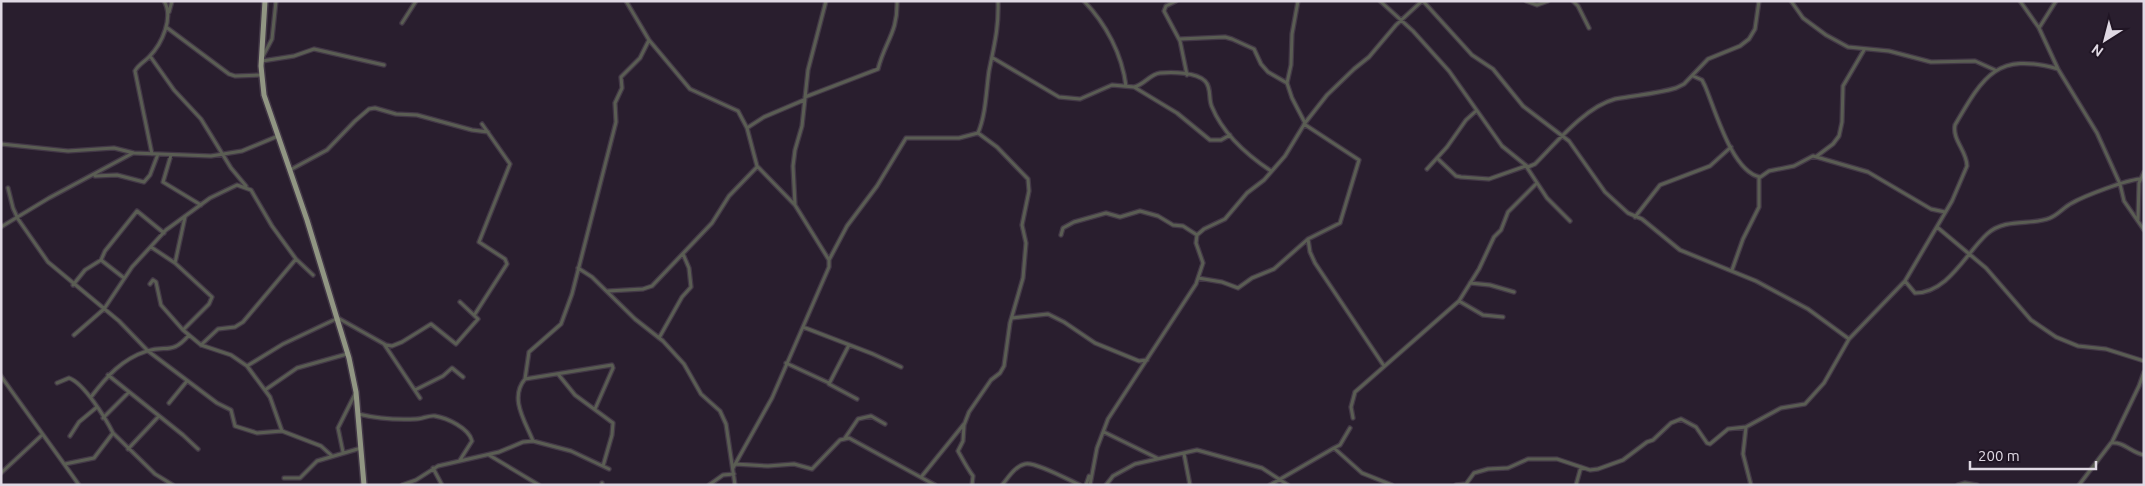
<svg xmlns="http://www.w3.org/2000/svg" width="2145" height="486" viewBox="0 0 2145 486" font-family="Ubuntu,sans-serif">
  <rect width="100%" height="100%" fill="#291e2e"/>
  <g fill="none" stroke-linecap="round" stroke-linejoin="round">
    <defs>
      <path id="minor" d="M 1084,1 C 1106,24 1122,54 1126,86
        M 1176,1 L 1166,6 L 1164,11 L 1180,41 L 1187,75
        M 1298,1 L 1292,34 L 1291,65 L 1287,83 L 1292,98 L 1305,123
        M 1380,1 L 1413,31 L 1449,71 L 1502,146 L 1528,167 L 1535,164 C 1556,143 1585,107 1615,99 C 1636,95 1656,94 1676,88 L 1684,84 L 1708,59 L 1740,46 L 1749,39 L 1755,29 L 1759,1
        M 1423,1 L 1472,55 L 1493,69 L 1523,106 L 1569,141 L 1605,192 L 1628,213 L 1642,219 L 1680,250 L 1756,281 L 1808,309 L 1849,339
        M 1526,1 L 1537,5 L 1548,1
        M 1573,1 L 1578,6 L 1589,28
        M 1791,1 L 1803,18 L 1826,35 L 1848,47 L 1889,51 L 1931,62 L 1975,61 L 1995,70
        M 2020,1 L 2039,28 L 2058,69 L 2097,133 L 2120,184 L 2124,201 L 2144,230
        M 169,12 L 172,1
        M 402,23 L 416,1
        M 166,27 L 229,74 L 235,76 L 262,75
        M 2039,28 L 2056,1
        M 1179,39 L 1225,37 L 1232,39 L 1254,49 L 1261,64 L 1268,72 L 1287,83
        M 649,40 L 690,89 L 738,111 L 747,128 L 757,166 L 795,205
        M 150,56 L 174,90 L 201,119 L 231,168 L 246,186
        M 262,58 L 272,39 L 276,1
        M 993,58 L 1059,97 L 1080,99 L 1112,85 L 1134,87 L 1177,113 L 1210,140 L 1221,140 L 1230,135
        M 262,61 L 294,56 L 314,49 L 384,65
        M 1693,76 L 1702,80 L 1705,86 C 1715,109 1732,172 1760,177
        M 1134,87 C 1144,85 1150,74 1160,73 C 1172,72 1196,72 1205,81 C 1212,88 1208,99 1212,107 C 1223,134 1247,155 1271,171
        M 805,97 L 878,69 C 885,41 898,33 897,1
        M 747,128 L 764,117 L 804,100
        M 978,133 C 986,114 986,92 989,71 C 994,46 999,28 998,1
        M 1,144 L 68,151 L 114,148 L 134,153 L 211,156 L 242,151 L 278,136
        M 152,154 L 135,71 C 138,65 144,62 149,57 C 162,44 174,17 164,1
        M 171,155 L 163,182 L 201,205
        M 1817,156 L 1833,144 L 1839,136 L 1842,122 L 1843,86 L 1864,50
        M 1437,158 L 1456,176 L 1461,177 L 1489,179 L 1526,166 L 1547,198 L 1570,221
        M 1427,169 L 1447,147 L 1466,120 L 1476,111
        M 290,170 L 327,150 L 355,121 L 369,109 L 375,108 L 396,114 L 417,115 L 472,130 L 488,132
        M 95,176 L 117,175 L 144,182 L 150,175 L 158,154
        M 8,188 L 13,208 L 18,219 L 48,262 L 119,321 L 148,351 L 217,403 L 231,410 L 235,426 L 257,433 L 282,431
        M 1635,217 L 1660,185 L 1710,166 L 1731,147
        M 2138,220 L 2139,183 L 2144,172
        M 1,227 L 49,198 L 133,153
        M 1937,227 L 1986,268 L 2031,320 L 2056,337 L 2078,346 L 2106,349 L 2144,361
        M 1061,235 L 1063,228 L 1074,222 L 1106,213 L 1120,217 L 1140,211 L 1158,216 L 1173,225 L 1183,226 L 1197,235
        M 1308,239 L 1310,252 L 1315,263 L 1384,366
        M 151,247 L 175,263 L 212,297 L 209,304 L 183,330
        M 101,260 L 105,251 L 137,211 L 164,233
        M 829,260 L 847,226 L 877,186 L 906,138 L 959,138 L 978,133 L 997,147 L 1028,179 L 1029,191 L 1022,225 L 1026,243 L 1023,278 L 1010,323 L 1004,366 L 1000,373 L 991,380 L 969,412 L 964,425 L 963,441 L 958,451 C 963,460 967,468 973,476 L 972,485
        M 175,263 L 185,217
        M 578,268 L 592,277 L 635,319 L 663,341 L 684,364 L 701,394 L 720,411 L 726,424 L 735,485
        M 1732,270 L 1743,239 L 1759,207 L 1759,178 L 1769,171 L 1794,166 L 1813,156 L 1868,172 L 1931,209 L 1945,212
        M 1198,278 L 1222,282 L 1238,288 L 1252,278 L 1274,269 L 1308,239 L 1340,223 L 1359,160 L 1304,124
        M 1905,281 L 1915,293 C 1948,293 1966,253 1987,234 C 2006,217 2032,226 2050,218 C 2058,215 2064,207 2072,203 C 2084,196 2126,180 2140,179
        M 1470,283 L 1490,285 L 1514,292
        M 150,284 L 153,280 L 156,282 L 161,305 L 183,330 L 201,345 L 231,355 L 247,366 L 270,397 L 282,431 L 321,446 L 331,455
        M 73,285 L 85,270 L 101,260 L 124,278
        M 608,291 L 643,289 L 652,286 L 712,223 L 729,196 L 757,167
        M 1459,301 L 1483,315 L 1503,317
        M 475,314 L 507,264 L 505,259 L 479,242 L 510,164 L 482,124
        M 1012,318 L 1048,314 L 1064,322 L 1095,343 L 1139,361 L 1147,360
        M 803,327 L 873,354 L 901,367
        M 74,335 L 104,309 L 132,267 L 166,230 L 210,198 L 237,185 L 251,190 L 272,226 L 296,259 L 313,275
        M 659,338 L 682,297 L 691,287 L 689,268 L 683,254
        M 384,344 L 420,398
        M 201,345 L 218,329 L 235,327 L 243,322 L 296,259
        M 849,345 L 829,384 L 857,399
        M 786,363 L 829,383
        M 247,366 L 283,344 L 338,318 L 386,345 L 392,346 L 402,342 L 431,324 L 456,344 L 478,319 L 460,302
        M 558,374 L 575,395 L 613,423 L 612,435 L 603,466
        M 108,375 L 183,435 L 198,449
        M 1,376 C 27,413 53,448 79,485
        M 525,379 L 529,352 L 561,324 L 572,294 L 616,122 L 615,103 L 622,88 L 621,77 L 640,58 L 649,40 L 626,1
        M 57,383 L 69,378 C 84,383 106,419 113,433 L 94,458 L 65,464
        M 265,390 L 297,368 L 347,354
        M 415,390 L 443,376 L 452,368 L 463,377
        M 91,397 C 107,376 122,359 147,351 C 167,345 172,355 189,335
        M 169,403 L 187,381
        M 358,414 C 375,418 397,420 416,419 C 422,419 429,415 435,416 C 447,418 469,428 472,441 L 460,460
        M 103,418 L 129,392
        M 1353,418 L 1351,407 L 1355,392 L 1459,301 L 1479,269 L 1494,237 L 1501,230 L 1508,212 L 1536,184
        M 1746,427 L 1743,454 L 1751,485
        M 1104,432 L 1157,458
        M 113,433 L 155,474 L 173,485
        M 70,436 L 79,422 L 97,407
        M 845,438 L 858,419 L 871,416 L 885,424
        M 533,441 C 525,421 509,398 525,379 L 612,365 L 613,368 L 595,409
        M 2112,442 L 2139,386 L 2144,372
        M 1334,448 L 1340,445 L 1350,428
        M 128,449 L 159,416
        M 343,452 L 338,428 L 356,392
        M 1184,454 L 1190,485
        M 489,455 L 539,485
        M 735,464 L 768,466 L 794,464 L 812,469 L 840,440 L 849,438 L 935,485
        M 433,468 L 442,485
        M 733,468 L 772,398 L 829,267 L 829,260 L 795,205 L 793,166 L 795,150 L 802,126 L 808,70 L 826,1
        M 1,473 L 42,435
        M 922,476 L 964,424
        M 284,478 L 300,478 L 317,461 L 361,448
        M 402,485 L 416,480 L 438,466 L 499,452 L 523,442 L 533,441 L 571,451 L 609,469
        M 602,485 L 602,483
        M 709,485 L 723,475 L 734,474
        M 1002,485 C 1008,478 1015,466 1025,464 C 1034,461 1069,480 1080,485
        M 1086,485 L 1089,476
        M 1090,485 L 1097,448 L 1108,419 L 1196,284 L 1203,263 L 1196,243 L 1197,235 L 1204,229 L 1225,219 L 1247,193 L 1264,180 L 1285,156 L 1305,123 L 1327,95 L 1354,69 L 1369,57 L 1396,25 L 1422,1
        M 1106,485 L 1113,476 L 1135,464 L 1197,450 L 1262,468 L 1288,485
        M 1270,485 L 1334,448 L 1362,473 L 1392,485
        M 1456,485 L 1466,484 L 1474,473 L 1488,469 L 1508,468 L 1528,459 L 1557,459 L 1590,470 L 1598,469 L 1623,460 L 1647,442 L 1653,440 L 1671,423 L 1681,419 L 1696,427 L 1707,443 L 1710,444 L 1728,429 L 1746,427 L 1781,408 L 1805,404 L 1824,383 L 1849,339 L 1905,281 L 1952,201 L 1967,166 C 1967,151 1952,140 1955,125 C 1984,75 1997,52 2058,69
        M 1576,485 L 1581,467
        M 1958,485 L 1965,483 L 1977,485
        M 2079,485 L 2111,443 C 2123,441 2132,453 2144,455"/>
      <path id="primary" d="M 265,1 L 261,66 L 264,95 L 307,220 L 349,358 L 356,392 L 364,485"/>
    </defs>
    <use href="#minor" stroke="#433847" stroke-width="5.5"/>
    <use href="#primary" stroke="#433847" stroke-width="8"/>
    <use href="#minor" stroke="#5a5d53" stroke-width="3"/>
    <use href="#primary" stroke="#919683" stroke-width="5"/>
  </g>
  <rect width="2145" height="486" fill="none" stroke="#e0d9e4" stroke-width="5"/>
  <g transform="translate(2105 40) rotate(216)" stroke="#201524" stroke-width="4" paint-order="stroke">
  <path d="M0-4L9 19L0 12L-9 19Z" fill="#e0d9e4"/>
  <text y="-8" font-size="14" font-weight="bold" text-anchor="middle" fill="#e0d9e4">N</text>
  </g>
  <path d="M1970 461v8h126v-8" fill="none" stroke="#e0d9e4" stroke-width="2.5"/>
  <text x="1978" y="461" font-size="15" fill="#e0d9e4" stroke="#201524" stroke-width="4" paint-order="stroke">200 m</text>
</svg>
